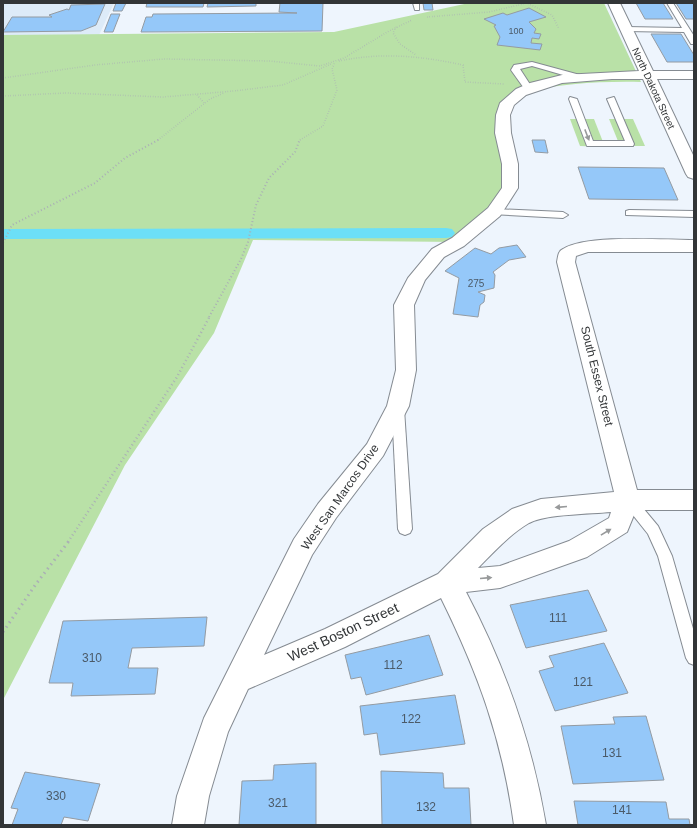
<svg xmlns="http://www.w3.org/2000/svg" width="697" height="828" viewBox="0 0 697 828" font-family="Arial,sans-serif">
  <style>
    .built { fill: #ddebf8 }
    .green { fill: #b9e1a7 }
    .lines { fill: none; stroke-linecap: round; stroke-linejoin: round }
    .canal { fill: #6cdff7; fill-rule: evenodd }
    .building { fill: #95c8f9; stroke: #949ba2 }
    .lane-casing { stroke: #858b92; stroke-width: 2 }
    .street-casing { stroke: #858b92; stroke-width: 2 }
    .path-far3 { stroke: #aaafb5; stroke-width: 1.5; stroke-dasharray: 0.5 2; stroke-linecap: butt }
    .path-far2 { stroke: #aaafb5; stroke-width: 2; stroke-dasharray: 1 2.5; stroke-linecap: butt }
    .path-far1 { stroke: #aaafb5; stroke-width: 2.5; stroke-dasharray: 1 3; stroke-linecap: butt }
    .path { stroke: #aaafb5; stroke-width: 3; stroke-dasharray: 1.5 4; stroke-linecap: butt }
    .lane { fill: #fff; fill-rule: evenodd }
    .street { fill: #fff; fill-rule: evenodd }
    .oneway { fill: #989a9b }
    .labels { text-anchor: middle; stroke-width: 3; stroke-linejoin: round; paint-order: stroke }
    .far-number-label { font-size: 9px; fill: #4b5a68 }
    .far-street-label { font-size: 10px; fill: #323537; stroke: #fff }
    .number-label { font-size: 10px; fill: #4b5a68 }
    .street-label { font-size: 12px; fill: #323537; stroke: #fff }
    .near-number-label { font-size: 12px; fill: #4b5a68 }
    .near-street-label { font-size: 14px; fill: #323537; stroke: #fff }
  </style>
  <rect width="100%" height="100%" fill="#eef5fd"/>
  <path class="built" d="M3,3H114L99,35H3Z"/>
  <g class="green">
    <path d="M469,3H604L641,82C601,81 560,84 521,92L503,115L510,188L458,242L253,240L214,333L125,465L3,700V35L334,32Z"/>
    <path d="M570,119H594L605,147L580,146Z"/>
    <path d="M609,119H633L645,146H620Z"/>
  </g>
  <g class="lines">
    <path class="canal" d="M446,228L452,229L455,233L452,237L446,238L3,239V229Z"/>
  </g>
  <g class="building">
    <path d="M116,3H126L122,11H113Z"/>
    <path d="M147,3H204L203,7H146Z"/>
    <path d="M208,3H256V6L207,7Z"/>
    <path d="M280,3H323L322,31L141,32L146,17H152L153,14L297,13L279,12Z"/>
    <path d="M423,3H432L433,10H424Z"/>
    <path d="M636,3H663L673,19H645Z"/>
    <path d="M676,3H694V19H686Z"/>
    <path d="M105,4L96,25L81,31L3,32L12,17H52L49,15L67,9L69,10L71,5Z"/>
    <path d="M529,8L546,17L529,22L536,29L534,33L541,34L539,39L532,38L531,43L542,44L540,50L497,45L500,37L494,26L496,25L484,19L503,13L507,15Z"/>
    <path d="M111,14H120L113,32H104Z"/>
    <path d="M651,34H681L694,55V62H667Z"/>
    <path d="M532,140H545L548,153L535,152Z"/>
    <path d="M578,167L664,168L678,200L589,199Z"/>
    <path d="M517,245L526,257L509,260L493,272L495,275L494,288L478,292L485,295L484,302L480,305L478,317L453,314L459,278L445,271L475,248L491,254L499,248Z"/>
    <path d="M588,590L607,631L526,648L510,605Z"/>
    <path d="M207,617L204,646L132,648L128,668H158L155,694L71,696L73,683H49L63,621Z"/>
    <path d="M429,635L443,675L366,695L361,677L351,679L345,655Z"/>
    <path d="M604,643L628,693L555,711L539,671L554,667L549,656Z"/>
    <path d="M455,695L465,744L380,755L377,733L364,735L360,706Z"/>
    <path d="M646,716L664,780L573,784L561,726L615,724L613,717Z"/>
    <path d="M316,763V825H239L242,781L273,780L274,765Z"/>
    <path d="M381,771L443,773L444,788H469L471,825H382Z"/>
    <path d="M25,772L100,784L88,821L64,817L61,825H12L18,809L11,808Z"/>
    <path d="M574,801L666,802L669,819H689L690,825H578Z"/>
  </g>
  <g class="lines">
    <defs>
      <g id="lane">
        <path d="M413,3H419V10H415Z"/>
        <path d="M667,3H673L694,36V44H691L684,32L626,31L622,29L626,27L682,28Z"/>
        <path d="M532,62L580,75L581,77L577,79L532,66L520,69L533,89L526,91L511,70L514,65Z"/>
        <path d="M570,97L577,99L593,141H625L607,99L614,97L634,144L633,146H587L569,99Z"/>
        <path d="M494,209L563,212L568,215L563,218L491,214V210Z"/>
        <path d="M629,210L694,211V217L626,215V211Z"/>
        <path d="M398,405L402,406L404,409L412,529L410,533L405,535L400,533L398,529L392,409L394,406Z"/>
        <path d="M628,495L633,496L658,526L672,556L694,632V665L689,663L686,658L658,556L648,534L621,500L623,496Z"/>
      </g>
      <path id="street" d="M608,3H620L653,71H694V79H657L694,157V179L688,177L686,174L643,79H612L562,83L526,95L514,105L510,115L511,133L518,164V188L500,216L464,246L444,257L425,280L414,305L416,370L409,406L383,456L336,518L312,555L264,655L325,629L438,574L483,529L512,509L541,499L614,492L557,262C558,257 558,251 563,249C587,234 664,240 694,240V252H588L576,256L575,262L637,490H694V510H636L627,532L587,557L500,588L466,592C505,666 532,742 546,825H514C502,739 479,675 441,598L345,647L248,689L228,732L209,796L204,825H172L177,796L204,718L294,539L318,504L367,444L387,406L396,370L394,305L408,278L432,249L452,238L488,208L502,188V164L495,133L496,115L500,103L516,89L530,83L562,75L639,71ZM611,512L609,518L569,541L500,566L478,568C494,552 510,534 529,523C546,514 591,514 611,512Z"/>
    </defs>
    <use href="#lane" class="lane-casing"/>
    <use href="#street" class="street-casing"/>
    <g class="path-far3">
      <path d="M427,17L489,12L527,3L552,15L559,29"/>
      <path d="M396,27L393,33L400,44L416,55"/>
      <path d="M339,61C382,52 421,56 463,65L465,82L505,84"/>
      <path d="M3,78L95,65L164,59L269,61L320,66L344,58L389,31L412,20"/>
      <path d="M197,95L205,104"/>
      <path d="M3,96L66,93L163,97L234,91L283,85L331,64"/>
      <path d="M158,140L210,99L224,93"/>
      <path d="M300,140L323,126L337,90L332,69L335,62"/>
    </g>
    <g class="path-far2">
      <path d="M3,243L12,225L95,183L125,158L160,139"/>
      <path d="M209,317L241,259L248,242L256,205L269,178L295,152L300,139"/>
    </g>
    <path class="path-far1" d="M68,542L177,377L210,316"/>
    <path class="path" d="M3,632L36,584L69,541"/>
    <use href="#lane" class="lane"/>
    <use href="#street" class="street"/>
  </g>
  <defs><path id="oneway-solid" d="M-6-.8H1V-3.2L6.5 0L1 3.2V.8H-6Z"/></defs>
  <g class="oneway">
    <use href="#oneway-solid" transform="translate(587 135) rotate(69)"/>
    <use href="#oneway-solid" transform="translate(561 507) rotate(175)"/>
    <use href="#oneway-solid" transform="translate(606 532) rotate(-31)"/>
    <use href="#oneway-solid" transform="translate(486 578) rotate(-5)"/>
  </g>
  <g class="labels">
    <g class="far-number-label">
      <text x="516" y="34">100</text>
    </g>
    <g class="far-street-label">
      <text transform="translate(654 88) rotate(65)" y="4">North Dakota Street</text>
    </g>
    <g class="number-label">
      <text x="476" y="287">275</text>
    </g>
    <g class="street-label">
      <text transform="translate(597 376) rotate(76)" y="4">South Essex Street</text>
      <text transform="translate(340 497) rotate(-55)" y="4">West San Marcos Drive</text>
    </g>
    <g class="near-number-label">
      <text x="558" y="622">111</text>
      <text x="92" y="662">310</text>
      <text x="393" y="669">112</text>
      <text x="583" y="686">121</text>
      <text x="411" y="723">122</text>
      <text x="612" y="757">131</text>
      <text x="56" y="800">330</text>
      <text x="278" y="807">321</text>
      <text x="426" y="811">132</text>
      <text x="622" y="814">141</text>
    </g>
    <g class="near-street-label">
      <text transform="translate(343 632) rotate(-25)" y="5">West Boston Street</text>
    </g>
  </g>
  <rect width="697" height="828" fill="none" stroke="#323537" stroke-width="8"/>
</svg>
